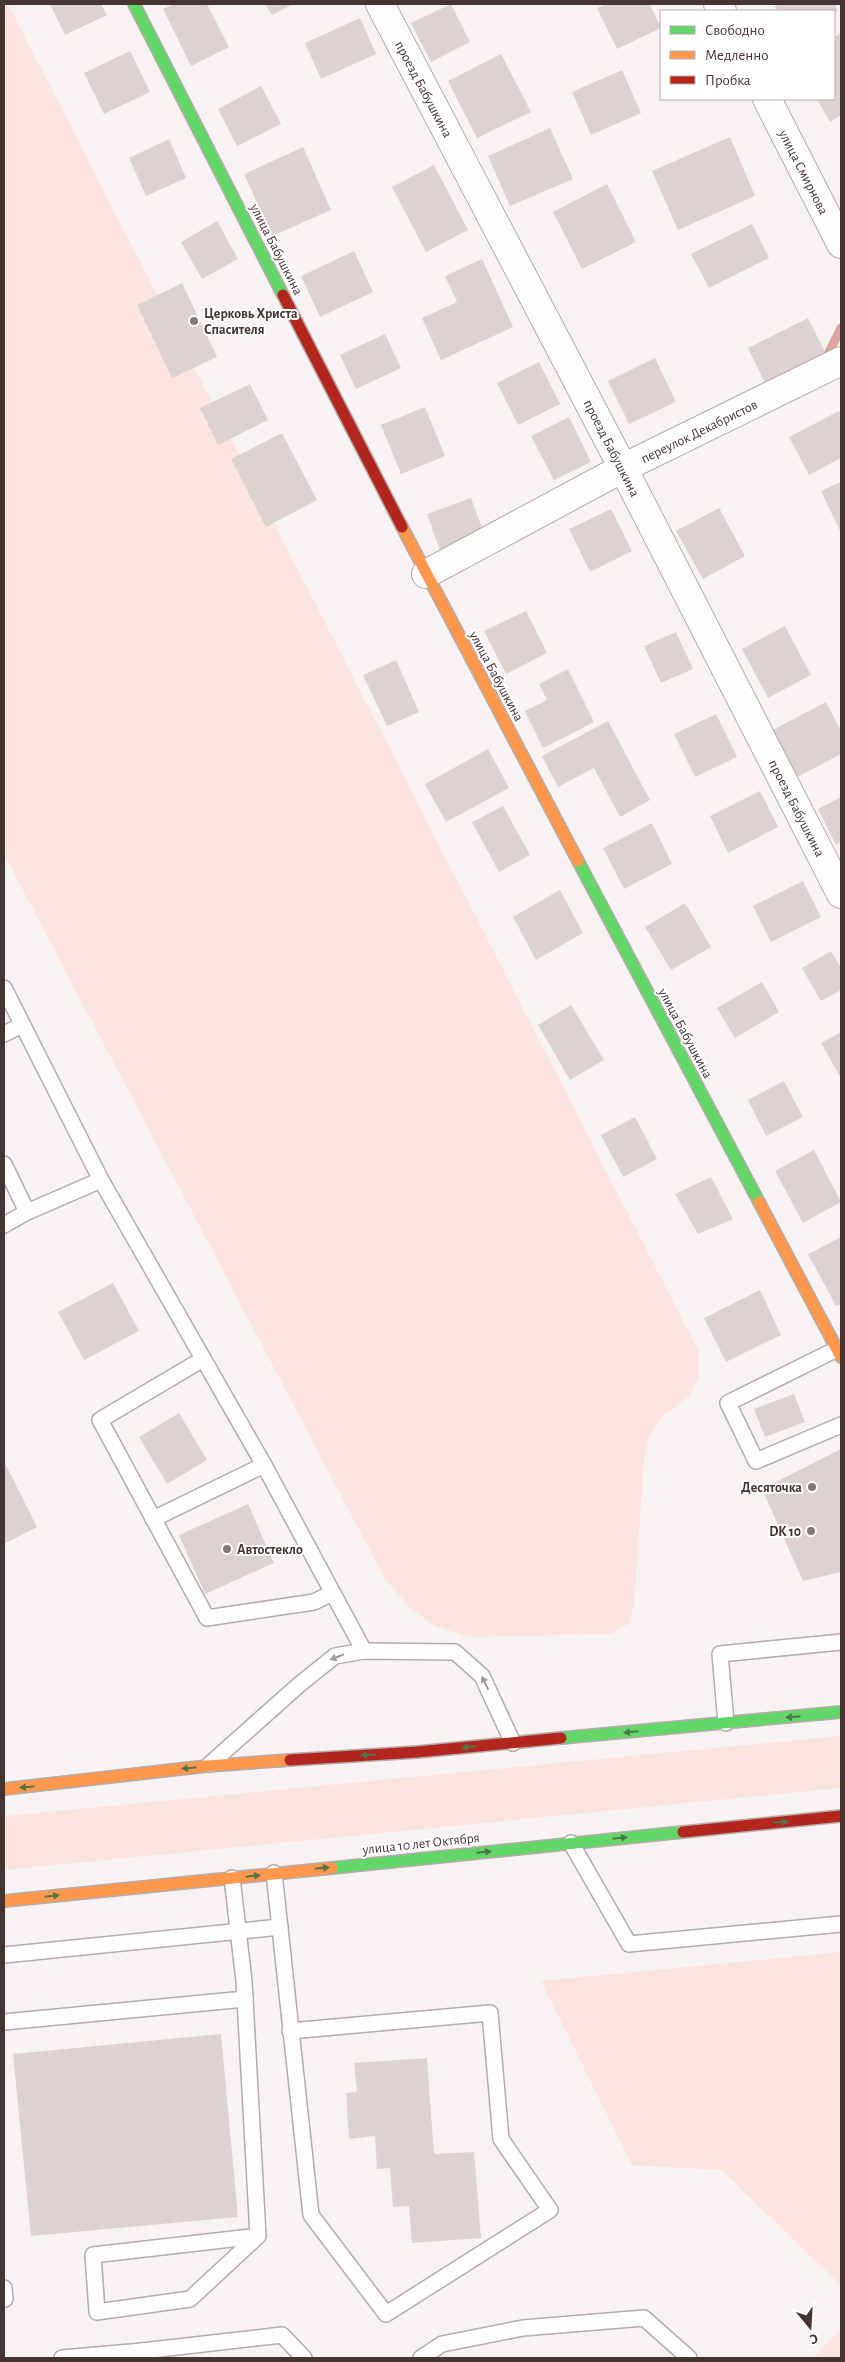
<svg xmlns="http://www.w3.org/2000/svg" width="845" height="2362" viewBox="0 0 845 2362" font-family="'Alegreya Sans',sans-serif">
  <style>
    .green { fill: #fce4e1 }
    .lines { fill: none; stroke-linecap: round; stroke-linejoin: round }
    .stream { stroke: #dba59e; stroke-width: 9 }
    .building { fill: #dcd3d1 }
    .lane-casing { stroke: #b4abaa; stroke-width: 18 }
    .street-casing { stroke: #b4abaa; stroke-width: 30 }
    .fast-casing { stroke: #b4abaa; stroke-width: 14 }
    .slow-casing { stroke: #b4abaa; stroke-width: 14 }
    .jam-casing { stroke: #b4abaa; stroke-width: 14 }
    .lane { stroke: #fefdfd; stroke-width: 15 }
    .street { stroke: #fefdfd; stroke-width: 28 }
    .fast { stroke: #63d668; stroke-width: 11 }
    .slow { stroke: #ff974d; stroke-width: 11 }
    .jam { stroke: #b3261e; stroke-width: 11 }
    .oneway { fill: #a19898 }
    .oneway2 { fill: #507548 }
    .poi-dot { fill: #837776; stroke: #fff; stroke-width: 2 }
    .labels { text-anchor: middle; stroke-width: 4; stroke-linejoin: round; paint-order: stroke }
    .street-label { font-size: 14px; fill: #443432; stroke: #fff }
    .poi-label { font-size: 14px; font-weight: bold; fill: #443432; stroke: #fff; text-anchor: start }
  </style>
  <rect width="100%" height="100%" fill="#f8f3f3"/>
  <g class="green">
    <path d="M4,4H8L699,1352V1376L689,1396L661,1418L649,1437L644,1459L634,1605L628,1624L612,1634L469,1637L433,1625L410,1608L385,1579L4,854Z"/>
    <path d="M841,1736V1788L4,1870V1816Z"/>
    <path d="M841,1952V2285L721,2170L632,2165L541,1981Z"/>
    <path d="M841,2329V2358H813Z"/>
  </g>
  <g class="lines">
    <path class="stream" d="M824,362L841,328"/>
  </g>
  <g class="building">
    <path d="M50,4H101L107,15L65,35Z"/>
    <path d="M174,4H207L229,47L191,66L163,9Z"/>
    <path d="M265,4H293L272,15Z"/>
    <path d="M451,4L470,42L431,62L411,23Z"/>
    <path d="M607,4H650L661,28L617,49L597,8Z"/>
    <path d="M780,4H835L838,11L834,13L777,11L775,6Z"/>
    <path d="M360,18L376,54L321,79L305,43Z"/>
    <path d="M841,33V115L830,122L817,99H834V37Z"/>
    <path d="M130,51L150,92L104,114L84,73Z"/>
    <path d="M501,54L531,112L477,138L448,81Z"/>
    <path d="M622,70L641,113L591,135L572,92Z"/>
    <path d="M261,86L281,124L237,146L218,109Z"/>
    <path d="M550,128L573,179L510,206L488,156Z"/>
    <path d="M730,137L755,196L678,230L652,171Z"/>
    <path d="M169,139L186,178L146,196L129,158Z"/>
    <path d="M303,147L331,210L272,236L244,174Z"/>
    <path d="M434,165L468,230L426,252L392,187Z"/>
    <path d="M607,184L636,242L582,269L553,212Z"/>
    <path d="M217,221L238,259L202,279L181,242Z"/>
    <path d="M752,224L769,258L709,288L691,254Z"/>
    <path d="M354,251L373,292L320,317L301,276Z"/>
    <path d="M482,259L513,327L441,360L422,318L457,302L445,276Z"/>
    <path d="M182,283L217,357L172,378L137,305Z"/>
    <path d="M808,318L825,352L765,383L748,348Z"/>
    <path d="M385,334L401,368L356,389L340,355Z"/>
    <path d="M655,358L676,402L629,424L608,381Z"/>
    <path d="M539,362L560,404L518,425L497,383Z"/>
    <path d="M250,384L268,420L218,445L200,408Z"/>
    <path d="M425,407L445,456L401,474L381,425Z"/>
    <path d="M839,411L841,415V458L809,475L789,437Z"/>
    <path d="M569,417L591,462L554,480L531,436Z"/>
    <path d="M282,433L317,500L266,527L231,459Z"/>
    <path d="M841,482V531H840L821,491Z"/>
    <path d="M471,498L485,536L441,553L427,514Z"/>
    <path d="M719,508L745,556L703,579L676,531Z"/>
    <path d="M611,509L632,551L590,572L569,529Z"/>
    <path d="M526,611L547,653L506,674L484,631Z"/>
    <path d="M785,626L811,675L768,698L742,649Z"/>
    <path d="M676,632L693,669L661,683L644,646Z"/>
    <path d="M396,660L419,712L387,726L363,675Z"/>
    <path d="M568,669L594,722L543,748L525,711L547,700L539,684Z"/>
    <path d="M826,702L841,731V754L792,780L767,733Z"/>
    <path d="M716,714L737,757L695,777L674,734Z"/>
    <path d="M608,721L650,800L620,817L594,768L558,787L542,756Z"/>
    <path d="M488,749L509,788L446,822L425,784Z"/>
    <path d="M760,791L778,827L728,853L710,816Z"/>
    <path d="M841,797V842L836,845L818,809Z"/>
    <path d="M503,806L530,855L499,872L472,822Z"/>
    <path d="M652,823L672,864L624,889L603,848Z"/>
    <path d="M803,881L821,917L771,942L753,906Z"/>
    <path d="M560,890L583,933L536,960L513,917Z"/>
    <path d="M685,903L711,947L671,970L645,927Z"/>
    <path d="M831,951L841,968V990L821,1001L802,968Z"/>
    <path d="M762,982L779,1012L735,1038L717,1008Z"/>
    <path d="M571,1005L604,1060L570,1080L538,1025Z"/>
    <path d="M841,1032V1078L821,1043Z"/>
    <path d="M784,1081L803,1117L766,1136L748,1100Z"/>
    <path d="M635,1117L657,1159L623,1177L601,1135Z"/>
    <path d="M814,1150L841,1202L803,1223L775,1171Z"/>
    <path d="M711,1177L733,1219L698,1234L675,1194Z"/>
    <path d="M841,1237V1304L836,1306L808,1254Z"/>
    <path d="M113,1283L139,1331L84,1360L58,1312Z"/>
    <path d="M760,1290L781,1335L726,1362L704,1318Z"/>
    <path d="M794,1394L805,1422L765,1437L754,1409Z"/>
    <path d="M179,1413L207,1460L167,1484L139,1437Z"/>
    <path d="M841,1449V1572L803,1581L762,1489Z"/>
    <path d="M4,1461L37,1527L4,1544Z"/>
    <path d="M248,1504L274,1563L205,1594L179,1535Z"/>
    <path d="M221,2034L238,2217L31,2236L13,2054Z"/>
    <path d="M427,2058L434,2154L474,2152L481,2238L412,2243L409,2206L393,2207L390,2168L377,2169L375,2136L349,2139L346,2093L357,2092L354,2063Z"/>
  </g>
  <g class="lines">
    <defs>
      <g id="lane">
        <path d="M4,988L101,1180L264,1465L364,1651"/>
        <path d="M4,1034L22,1025"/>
        <path d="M4,1164L27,1212"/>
        <path d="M4,1225L27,1212L101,1180"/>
        <path d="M837,1349L728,1403L756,1461L841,1425"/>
        <path d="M203,1359L100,1420L207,1618L314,1602L332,1593"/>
        <path d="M153,1519L264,1465"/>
        <path d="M726,1723L720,1654L841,1642"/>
        <path d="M210,1764L300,1684L335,1656L364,1651L455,1652L482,1676L513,1743"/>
        <path d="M571,1843L629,1944L841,1924"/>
        <path d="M274,1873L311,2215L386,2314L550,2210L501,2139L490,2013L290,2031"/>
        <path d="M232,1878L244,1981L258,2236L93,2255L97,2312L190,2299L258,2236"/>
        <path d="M4,1955L280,1927"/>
        <path d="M4,2022L245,1999"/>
        <path d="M4,2288L5,2299"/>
        <path d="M142,2351L282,2335L304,2358"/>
        <path d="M62,2358L142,2351L143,2358"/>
        <path d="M421,2358L442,2344L523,2328L644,2318L689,2358"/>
      </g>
      <g id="street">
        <path d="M380,4L623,468L841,894"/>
        <path d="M718,4L722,11"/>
        <path d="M767,99L841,244"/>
        <path d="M426,574L623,468L841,361"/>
      </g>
      <g id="fast">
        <path d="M134,4L283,295"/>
        <path d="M578,861L759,1202"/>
        <path d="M561,1738L841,1712"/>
        <path d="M332,1868L683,1832"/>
      </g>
      <g id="slow">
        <path d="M402,527L578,861"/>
        <path d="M759,1202L841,1357"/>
        <path d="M4,1789L207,1766L290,1760"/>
        <path d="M4,1901L332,1868"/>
      </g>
      <g id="jam">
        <path d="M283,295L402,527"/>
        <path d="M290,1760L417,1752L561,1738"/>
        <path d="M683,1832L841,1816"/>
      </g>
    </defs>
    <use href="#lane" class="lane-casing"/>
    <use href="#street" class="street-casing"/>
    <use href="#fast" class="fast-casing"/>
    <use href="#slow" class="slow-casing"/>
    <use href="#jam" class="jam-casing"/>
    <use href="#lane" class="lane"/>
    <use href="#street" class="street"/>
    <use href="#fast" class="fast"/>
    <use href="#slow" class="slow"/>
    <use href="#jam" class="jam"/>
  </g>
  <defs><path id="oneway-solid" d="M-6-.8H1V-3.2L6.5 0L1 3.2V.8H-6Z" transform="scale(1.25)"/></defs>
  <g class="oneway">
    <use href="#oneway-solid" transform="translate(337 1657) rotate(159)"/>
    <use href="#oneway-solid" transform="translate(485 1683) rotate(-116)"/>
  </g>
  <g class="oneway2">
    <use href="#oneway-solid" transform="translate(793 1717) rotate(175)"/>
    <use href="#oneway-solid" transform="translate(631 1732) rotate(175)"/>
    <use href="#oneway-solid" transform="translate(469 1747) rotate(175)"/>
    <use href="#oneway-solid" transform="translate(368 1755) rotate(176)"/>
    <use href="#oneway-solid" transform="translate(189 1768) rotate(174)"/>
    <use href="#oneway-solid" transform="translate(27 1787) rotate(174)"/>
    <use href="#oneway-solid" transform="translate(781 1822) rotate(-6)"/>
    <use href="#oneway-solid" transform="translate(620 1838) rotate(-6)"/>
    <use href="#oneway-solid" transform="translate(484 1852) rotate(-6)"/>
    <use href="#oneway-solid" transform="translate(322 1868) rotate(-6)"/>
    <use href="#oneway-solid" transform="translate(253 1876) rotate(-6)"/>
    <use href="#oneway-solid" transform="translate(52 1896) rotate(-6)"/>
  </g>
  <g class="poi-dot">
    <circle cx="194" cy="321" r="5"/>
    <circle cx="812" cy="1487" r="5"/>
    <circle cx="811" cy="1531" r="5"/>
    <circle cx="227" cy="1549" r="5"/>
  </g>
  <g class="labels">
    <g class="street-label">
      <text transform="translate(424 89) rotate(62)" y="5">проезд Бабушкина</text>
      <text transform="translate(804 172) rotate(63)" y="5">улица Смирнова</text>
      <text transform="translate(277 249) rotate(63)" y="5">улица Бабушкина</text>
      <text transform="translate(699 431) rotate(-26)" y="5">переулок Декабристов</text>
      <text transform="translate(612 448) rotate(63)" y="5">проезд Бабушкина</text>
      <text transform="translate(497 676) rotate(62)" y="5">улица Бабушкина</text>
      <text transform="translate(797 808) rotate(63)" y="5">проезд Бабушкина</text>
      <text transform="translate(686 1033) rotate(62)" y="5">улица Бабушкина</text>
      <text transform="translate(421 1843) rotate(-6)" y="5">улица 10 лет Октября</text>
    </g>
    <g class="poi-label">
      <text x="204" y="318">Церковь Христа<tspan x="204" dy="16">Спасителя</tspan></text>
      <text x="802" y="1492" text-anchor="end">Десяточка</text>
      <text x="801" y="1536" text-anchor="end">DK 10</text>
      <text x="237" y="1554">Автостекло</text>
    </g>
  </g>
  <rect width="845" height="2362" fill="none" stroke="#443432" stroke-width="10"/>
  <rect x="660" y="10" width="175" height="90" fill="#ffffff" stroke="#b4aead"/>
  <rect x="670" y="26" width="25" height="8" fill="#63d668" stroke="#b4aead"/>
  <text x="705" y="35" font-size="15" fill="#443432">Свободно</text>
  <rect x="670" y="51" width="25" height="8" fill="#ff974d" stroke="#b4aead"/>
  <text x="705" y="60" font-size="15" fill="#443432">Медленно</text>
  <rect x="670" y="76" width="25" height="8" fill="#b3261e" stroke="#b4aead"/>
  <text x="705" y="85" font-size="15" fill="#443432">Пробка</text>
  <g transform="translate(810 2327) rotate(162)" stroke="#ffffff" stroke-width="4" paint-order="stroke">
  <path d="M0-4L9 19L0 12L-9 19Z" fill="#443432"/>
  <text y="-8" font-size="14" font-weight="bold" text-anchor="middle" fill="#443432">С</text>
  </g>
</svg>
